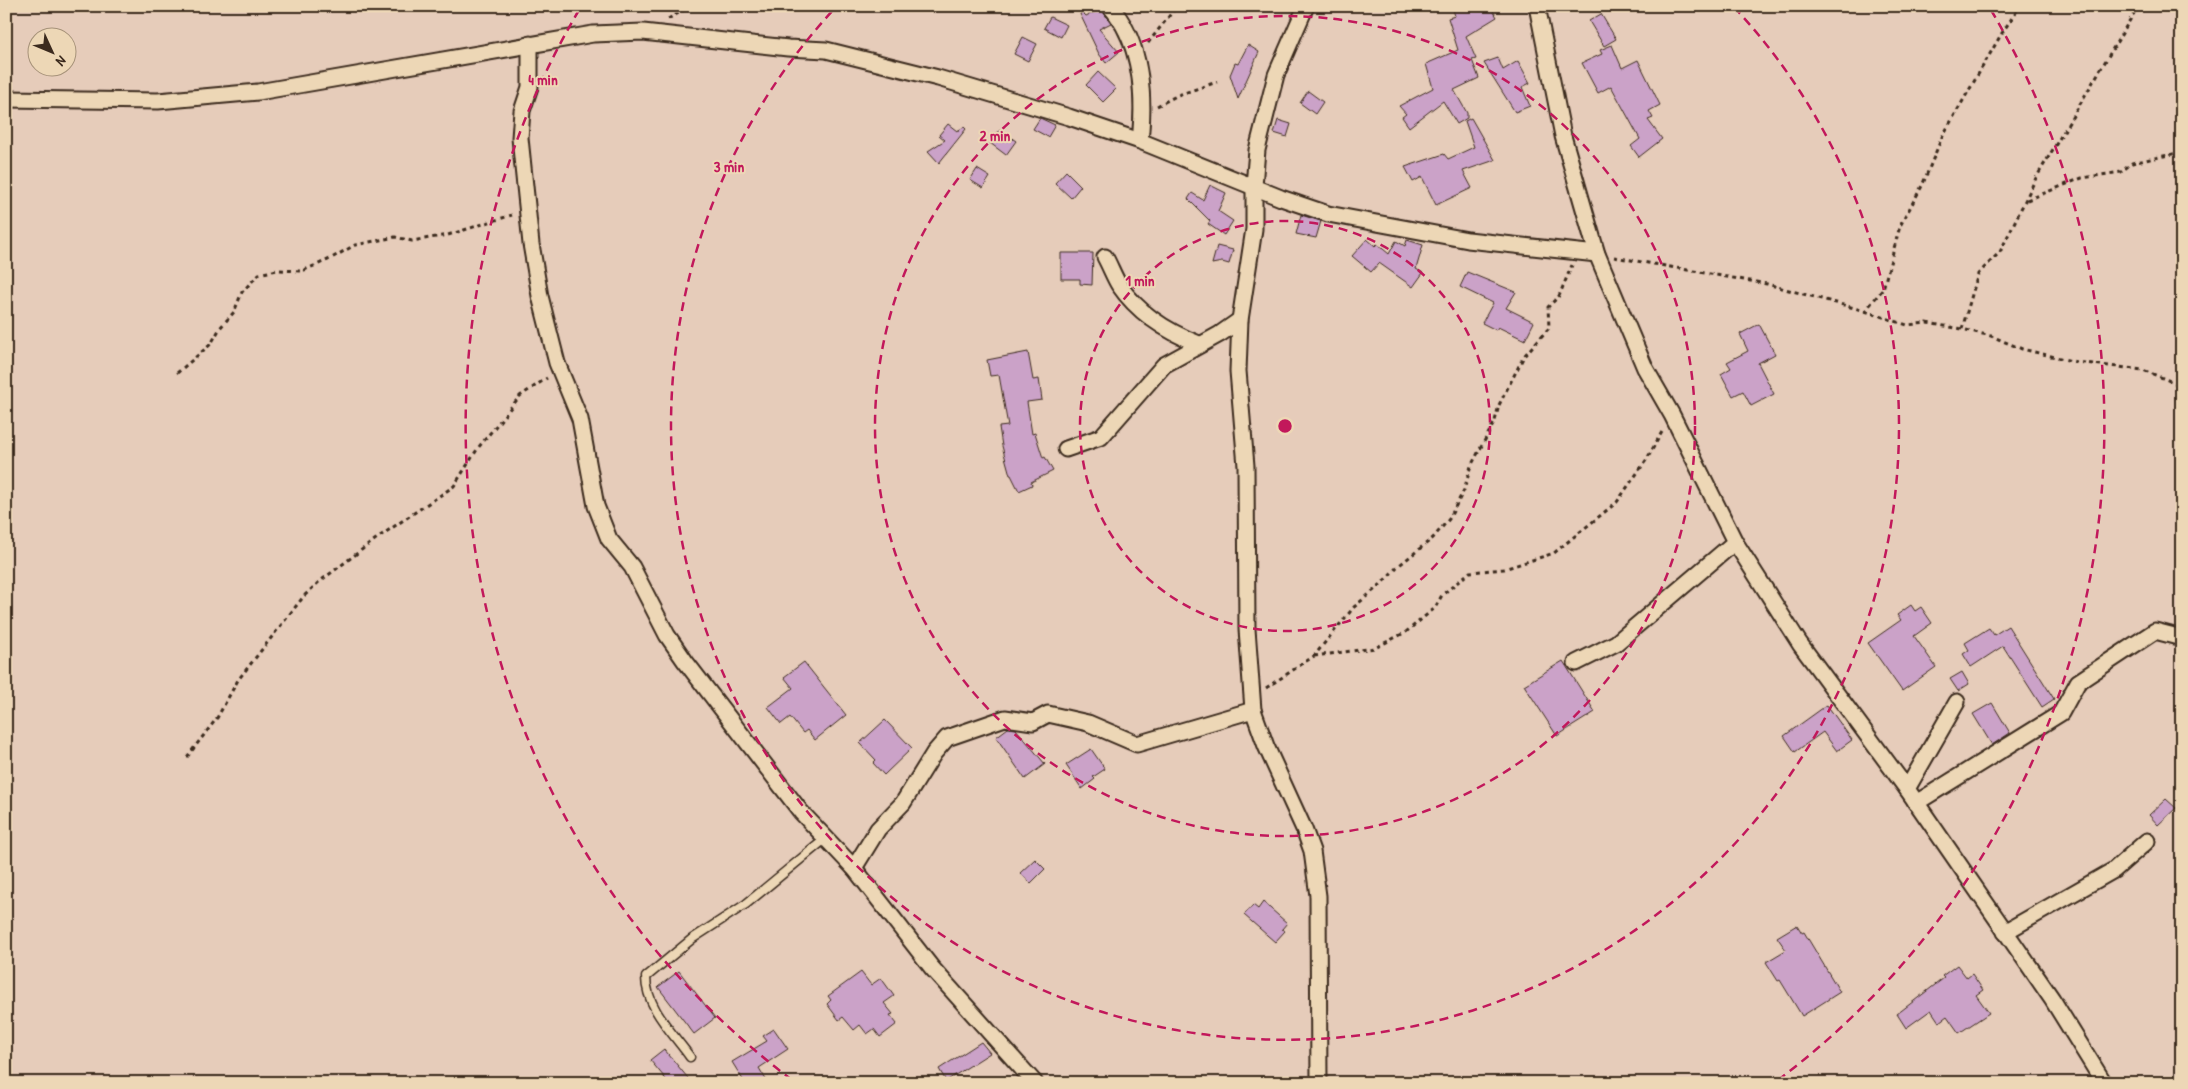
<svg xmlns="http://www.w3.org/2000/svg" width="2188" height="1089" viewBox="0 0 2188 1089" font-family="'Patrick Hand',sans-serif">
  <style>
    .building { fill: #cba2c8; stroke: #3b2a1e }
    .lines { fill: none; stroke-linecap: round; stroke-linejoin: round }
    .service-casing { stroke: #3b2a1e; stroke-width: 11 }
    .minor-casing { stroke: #3b2a1e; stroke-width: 19 }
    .path { stroke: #3b2a1e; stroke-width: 3; stroke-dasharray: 4 4; stroke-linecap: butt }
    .service { stroke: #edd7b6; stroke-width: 8 }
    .minor { stroke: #edd7b6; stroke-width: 15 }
    .ring { fill: none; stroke: #c2185b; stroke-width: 2.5; stroke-dasharray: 9 6 }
    .centre { fill: #c2185b; stroke: #edd7b6; stroke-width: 2.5 }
    .ring-label { font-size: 15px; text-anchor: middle; font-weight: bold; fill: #c2185b; stroke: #edd7b6; stroke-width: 4; stroke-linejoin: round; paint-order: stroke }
  </style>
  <rect width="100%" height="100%" fill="#e6ccba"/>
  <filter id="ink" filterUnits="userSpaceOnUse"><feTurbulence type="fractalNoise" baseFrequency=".02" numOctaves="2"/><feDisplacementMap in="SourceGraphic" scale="10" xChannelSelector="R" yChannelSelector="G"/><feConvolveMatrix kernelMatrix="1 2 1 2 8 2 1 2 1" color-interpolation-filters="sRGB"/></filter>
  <g filter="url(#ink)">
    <g class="building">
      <path d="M1452,6H1490L1497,17L1466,36L1476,59L1472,60L1479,78L1454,90L1467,113V118L1457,124L1443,101L1409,127L1402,117L1406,114L1399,106L1433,88L1426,64L1458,50L1448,18L1455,16Z"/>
      <path d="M1101,9L1111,23L1099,29L1119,52L1106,63L1099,54L1080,14L1082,12L1086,16Z"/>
      <path d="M1601,14L1616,39L1604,46L1589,21Z"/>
      <path d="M1050,17L1067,25L1061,37L1044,28Z"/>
      <path d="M1023,37L1037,44L1028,61L1014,54Z"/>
      <path d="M1248,45L1259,52L1238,99L1230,75L1235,63L1238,64Z"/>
      <path d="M1612,45L1622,68L1638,60L1660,105L1649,111L1653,118L1648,120L1662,139L1639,157L1631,146L1640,139L1611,86L1598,93L1582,63L1602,54L1600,50Z"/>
      <path d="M1498,58L1503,70L1518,61L1530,83L1522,87L1530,106L1515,112L1484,63Z"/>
      <path d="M1098,72L1116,89L1103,102L1086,85Z"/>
      <path d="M1308,91L1323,102L1315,114L1300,103Z"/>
      <path d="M1040,118L1055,125L1048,137L1033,129Z"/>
      <path d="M1471,118L1495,160L1463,171L1472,188L1436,205L1422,177L1413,182L1405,167L1444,154L1448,159L1474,147L1465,121Z"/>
      <path d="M1278,120L1291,124L1287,137L1274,133Z"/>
      <path d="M948,124L957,131L964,127L966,129L939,163L928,151L945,140L939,135Z"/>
      <path d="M1000,130L1016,141L1006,155L990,143Z"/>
      <path d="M977,169L990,177L983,188L970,180Z"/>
      <path d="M1066,171L1081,186L1071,198L1055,183Z"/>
      <path d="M1210,185L1226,193L1218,211L1233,221L1224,235L1208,224L1210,221L1188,199L1192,193L1203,200Z"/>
      <path d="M1301,215L1321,221L1316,238L1296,234Z"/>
      <path d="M1367,239L1375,246L1377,244L1389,254L1396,241L1405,246L1407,240L1423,245L1416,269L1423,273L1413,287L1379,263L1371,272L1352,256Z"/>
      <path d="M1217,246L1233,250L1229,264L1222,262L1212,264Z"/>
      <path d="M1061,253H1093L1092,285L1080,284V279H1061Z"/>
      <path d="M1467,272L1516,292L1506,308L1534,322L1525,340L1498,327L1496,330L1482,323L1493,303L1460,287Z"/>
      <path d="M1759,324L1775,354L1758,363L1774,394L1751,406L1743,391L1733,396L1721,374L1731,368L1727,362L1748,351L1740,334Z"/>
      <path d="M1028,352L1033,380L1039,379L1042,400L1027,402L1032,434L1035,433L1043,458L1045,457L1053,471L1031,482L1032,485L1019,491L1011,475H1010L1002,446L999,427L1008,426L999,375L990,376L987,360Z"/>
      <path d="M1911,605L1915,611L1921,607L1932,623L1914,636L1936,667L1902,691L1868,643L1901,620L1897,615Z"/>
      <path d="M2008,626L2054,699L2042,707L2003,646L1971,667L1963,654L1969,650L1965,643L1989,628L1994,635Z"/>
      <path d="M1563,661L1595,712L1557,736L1524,685Z"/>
      <path d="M804,662L846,715L815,740L807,730L803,733L790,717L781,724L768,707L793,688L784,677Z"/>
      <path d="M1962,672L1969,684L1958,691L1950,679Z"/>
      <path d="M1992,703L2010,733L1992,745L1973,714Z"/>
      <path d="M1827,705L1852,740L1837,751L1823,732L1795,752L1784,736Z"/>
      <path d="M885,720L912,748L884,775L873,763L876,760L860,743Z"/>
      <path d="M1008,728L1016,729L1045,764L1025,779L996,737Z"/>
      <path d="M1091,749L1105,769L1093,777L1095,779L1082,789L1066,765Z"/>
      <path d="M2166,799L2176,808L2158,825L2149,815Z"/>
      <path d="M1035,859L1045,869L1031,883L1020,873Z"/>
      <path d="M1263,902L1287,923L1282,929L1285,931L1275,942L1244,915L1253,905L1258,909Z"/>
      <path d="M1797,925L1802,933L1804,932L1840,992L1802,1016L1780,980L1778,981L1766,962L1786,950L1777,937Z"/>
      <path d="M1957,965L1967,978L1972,974L1983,990L1976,995L1989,1013L1959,1033L1947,1016L1939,1022L1931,1010L1906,1028L1897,1014L1944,978L1942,976Z"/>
      <path d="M679,971L715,1018L694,1034L658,987Z"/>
      <path d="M861,972L871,985L881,978L894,996L884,1003L893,1014L890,1015L897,1024L880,1037L874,1029L867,1034L860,1025L854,1030L843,1017L839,1020L827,1004L831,1000L828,996Z"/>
      <path d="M774,1029L788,1049L759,1068L768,1083H745L732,1062L767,1041L763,1036Z"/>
      <path d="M981,1042L990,1053L946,1081L939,1069Z"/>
      <path d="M664,1049L692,1083H669L650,1060Z"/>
    </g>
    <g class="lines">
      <defs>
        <path id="service" d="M690,1057C673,1033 646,1008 646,977L692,939L746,904L825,839"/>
        <g id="minor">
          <path d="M1110,6C1142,43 1145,95 1140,141"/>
          <path d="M1306,6L1276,75L1257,150L1254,186V229L1240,320L1238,371L1246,466L1247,629L1253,710L1266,746L1304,829L1312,851L1318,896L1319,1083"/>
          <path d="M1537,6L1563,136L1597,254L1645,368L1672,415L1735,542L1800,644L1907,789L2052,999L2104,1083"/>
          <path d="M530,44V87L522,111L520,138L531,244L540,296L557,363L580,419L596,506L609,539L632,567L667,635L685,661L801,812L854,868L932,968L1035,1083"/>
          <path d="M6,99L158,101L258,92L593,34L643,32L788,48L826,50L938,78L1069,117L1140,141L1281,198L1328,214L1468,240L1597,254"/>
          <path d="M1105,257C1110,266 1114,277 1119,285C1138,313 1168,332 1199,344"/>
          <path d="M1066,449L1101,437L1164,365L1220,334L1240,320"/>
          <path d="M1576,663L1616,643L1735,542"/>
          <path d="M1907,789L1957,702"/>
          <path d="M1916,803L2061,713L2078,682L2155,631L2182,638"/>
          <path d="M854,868L878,829L903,803L934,753L947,738L1005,718L1033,722L1048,714L1088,723L1137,744L1253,710"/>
          <path d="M2005,932L2114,870L2147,841"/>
        </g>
      </defs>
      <use href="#service" class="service-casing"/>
      <use href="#minor" class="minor-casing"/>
      <g class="path">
        <path d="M668,19L691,6"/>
        <path d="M1148,43L1177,6"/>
        <path d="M1157,106L1178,95L1217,82"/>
        <path d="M2027,200L2082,178L2121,172L2132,163L2182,152"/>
        <path d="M1614,257L1767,284L1865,311L1883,289L1900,226L1922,186L1942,137L2002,33L2020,6"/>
        <path d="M1865,311L1907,325L1927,323L1962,329L1991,336L2022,349L2076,362L2143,370L2182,386"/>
        <path d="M1962,329L1978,274L2000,252L2036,178L2137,8"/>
        <path d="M177,373L211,344L220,328L234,312L242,292L259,274L277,270L302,271L328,260L355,245L395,237L412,241L448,235L512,215"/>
        <path d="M1314,656L1375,648L1406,632L1435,608L1442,595L1470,572L1504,569L1554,553L1617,502L1647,459L1663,430"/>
        <path d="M1266,688L1314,656L1354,607L1380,585L1397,567L1433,538L1449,519L1464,490L1471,466L1495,421L1499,405L1524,356L1549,328L1548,307L1559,296L1572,265"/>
        <path d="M187,757L217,718L238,680L304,596L319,582L380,536L454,486L478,448L520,396L547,378"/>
      </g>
      <use href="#service" class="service"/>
      <use href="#minor" class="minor"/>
    </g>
  </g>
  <g class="ring">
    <circle cx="1285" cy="426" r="205"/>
    <circle cx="1285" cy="426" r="410"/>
    <path d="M1734 7A614 614 0 1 1 836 7"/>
    <path d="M792 1080A819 819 0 0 1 579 10M1991 10A819 819 0 0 1 1778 1080"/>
  </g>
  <circle cx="1285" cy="426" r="8" class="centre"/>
  <g class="ring-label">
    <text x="543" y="85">4 min</text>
    <text x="995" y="141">2 min</text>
    <text x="729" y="172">3 min</text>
    <text x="1140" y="286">1 min</text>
  </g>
  <rect width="2188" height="1089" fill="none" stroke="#edd7b6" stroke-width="25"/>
  <rect x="12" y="12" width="2163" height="1064" fill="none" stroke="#3b2a1e" stroke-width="2" filter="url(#ink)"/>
  <g transform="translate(52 52) rotate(134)"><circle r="24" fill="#edd7b6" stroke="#a69279"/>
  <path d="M0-4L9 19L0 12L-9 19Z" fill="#3b2a1e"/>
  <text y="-8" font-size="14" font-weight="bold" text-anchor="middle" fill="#3b2a1e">N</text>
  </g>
</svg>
